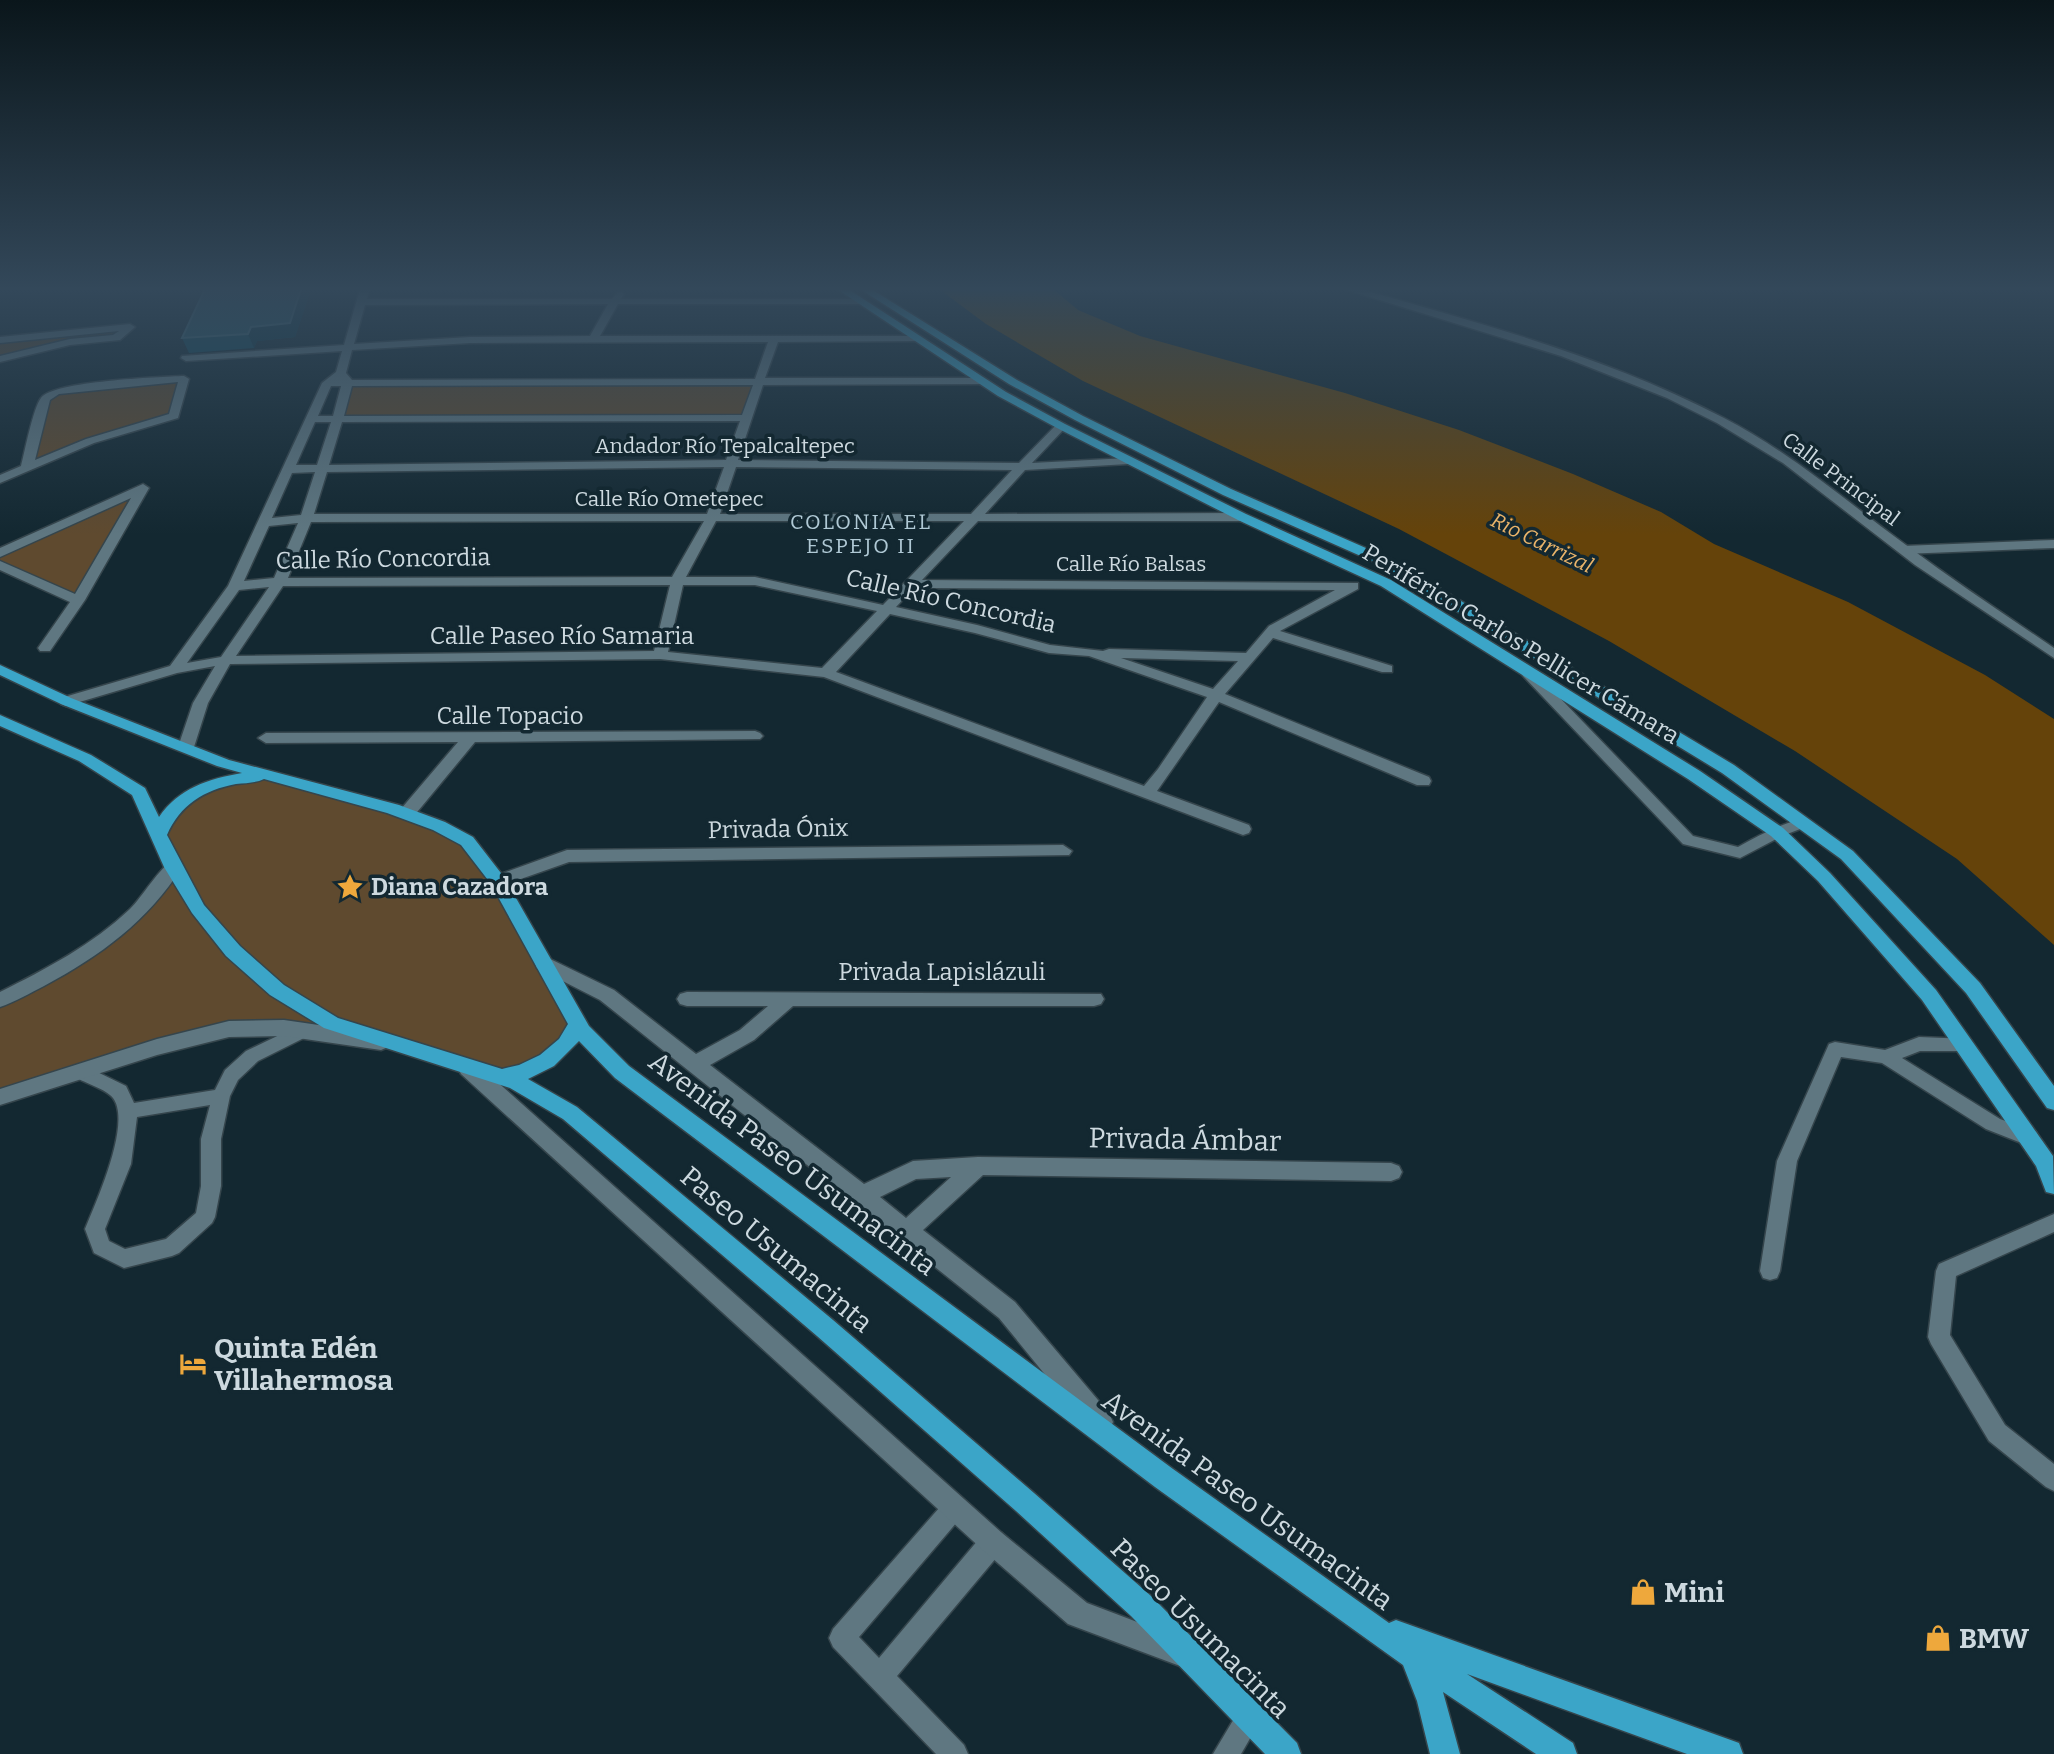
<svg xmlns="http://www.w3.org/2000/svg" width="2054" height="1754" viewBox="0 0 2054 1754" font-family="Bitter,serif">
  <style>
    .green { fill: #5f4a2f }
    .water { fill: #65430a }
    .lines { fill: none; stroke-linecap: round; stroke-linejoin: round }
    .service-casing { stroke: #35454c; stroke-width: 3 }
    .minor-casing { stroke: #35454c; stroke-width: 3 }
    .tertiary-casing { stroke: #35454c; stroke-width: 3 }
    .secondary-casing { stroke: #35454c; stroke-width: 3 }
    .primary-casing { stroke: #35454c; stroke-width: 3 }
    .service { fill: #5f7781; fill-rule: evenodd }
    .minor { fill: #5f7781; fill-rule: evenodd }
    .tertiary { fill: #5f7781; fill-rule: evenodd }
    .secondary { fill: #5f7781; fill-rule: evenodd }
    .primary { fill: #3ba5c8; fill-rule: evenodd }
    .wall { fill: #0e485a }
    .shaded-wall { fill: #083544 }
    .building { fill: #235868; stroke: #3e6c7b; stroke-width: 2 }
    .labels { text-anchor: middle; stroke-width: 7; stroke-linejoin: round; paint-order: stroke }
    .far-street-label { font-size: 21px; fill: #cdd9df; stroke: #132831 }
    .far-neighbourhood-label { font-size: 21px; letter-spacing: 2px; fill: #b0c9d5; stroke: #132831 }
    .far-water-label { font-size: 21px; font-style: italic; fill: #eab46a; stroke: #132831 }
    .street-label { font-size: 24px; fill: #cdd9df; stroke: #132831 }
    .poi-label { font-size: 24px; font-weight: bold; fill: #cdd9df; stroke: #132831; text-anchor: start }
    .near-street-label { font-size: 28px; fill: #cdd9df; stroke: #132831 }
    .near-poi-label { font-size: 28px; font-weight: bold; fill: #cdd9df; stroke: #132831; text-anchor: start }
  </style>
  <rect width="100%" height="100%" fill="#132831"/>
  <g class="green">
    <path d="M116,327L126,333L0,359V340Z"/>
    <path d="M184,379L174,416L123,429L27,467L45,399L56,391Z"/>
    <path d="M348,381H762L747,418L340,417Z"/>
    <path d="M143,488L78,600L0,565V553Z"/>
    <path d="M268,777L346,795L467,841L578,1025L558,1051L499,1077L389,1044L302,1031L243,1028L0,1096V1000L95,949L173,867L159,835L202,789Z"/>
  </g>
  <path class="water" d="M939,289H1053L1078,310L1140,336L1345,393L1459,430L1573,474L1661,512L1714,544L1848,602L1985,675L2054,719V945L1957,859L1795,751L1609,641L1399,529L1083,381L986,324Z"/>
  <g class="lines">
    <defs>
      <g id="service">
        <path d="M1528,669L1533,670L1693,836L1738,847C1759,835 1779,825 1803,818L1811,823L1808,826L1782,836L1740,858L1683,844L1523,676L1521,673Z"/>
        <path d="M302,1024L308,1026L311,1031L308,1036L258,1061L238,1080L230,1096L221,1139V1186L215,1217L212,1223L179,1253L172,1256L124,1268L94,1253L85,1229C96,1202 132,1123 113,1098C106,1089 85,1083 75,1077L72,1072L75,1067L81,1065L87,1067L126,1086L134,1103L215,1090L225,1070L246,1051ZM210,1105L201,1139V1186L196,1213L166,1239L125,1249L109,1241L105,1229L131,1164L137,1117Z"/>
        <path d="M1919,1037L1969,1039L1972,1044L1969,1049L1963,1051H1920L1902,1058L2000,1119L2036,1132L2039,1138L2036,1144L2029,1146L1986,1129L1882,1063L1841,1057L1797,1161L1780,1271L1777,1278L1770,1280L1763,1278L1760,1271L1777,1161L1829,1044L1835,1042L1885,1050Z"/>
        <path d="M2054,1214V1232L1956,1276L1950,1335L2005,1425L2054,1464V1491L2046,1487L1989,1441L1931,1344L1928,1337L1936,1271L1939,1264Z"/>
        <path d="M955,1495L963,1499L967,1507L963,1515L859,1637L879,1658L984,1533L993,1530L1002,1533L1005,1542L1002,1551L897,1676L964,1745L968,1754H936L833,1647L829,1638L833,1629L947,1499Z"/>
        <path d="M1250,1703L1259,1707L1263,1716L1241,1754H1213L1241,1707Z"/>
      </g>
      <g id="minor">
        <path d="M360,289H370L367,299H612L619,291L624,294L621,299H862V303L859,304H618L600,336H918V340L914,341L778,342L765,378H980L985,381L980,384L763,385L738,460L1019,463L1057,424H1065V428L1032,463L1128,458L1134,461L1128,464L1025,470L985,514L1242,513L1248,517L1242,521H978L922,580L1358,583V589L1280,631L1392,666V672H1382L1273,638L1225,694L1429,777L1431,781L1429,785H1417L1219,702L1157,791L1249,825L1251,829L1249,833L1243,835L824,677L660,659L230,664L208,703L194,747L186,752L178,747L193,703L215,666L177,673L66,706L61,704L58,701L61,698L170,666L228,586L322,383L336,372L342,351L186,361L181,358L182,356L344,345ZM608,304L590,336L470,337L354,344L365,305ZM768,342L755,379L352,380L346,373L352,350L470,343ZM753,385L742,415L344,416L352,386ZM331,386H341L333,416H318ZM740,421L726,460L329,465L342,422ZM315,422H331L317,465H296ZM724,467L707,514H314L327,472ZM736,467L1012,470L971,514H720ZM315,472L301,515L272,518L292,473ZM704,521L672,577L288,578L311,522ZM716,521H964L883,605L755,577H686ZM298,523L274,578L244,581L269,526ZM670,585L654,651L236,656L283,586ZM683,585H755L877,611L822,668L668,652ZM269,587L221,657L187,663L239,590ZM914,588L1335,590L1269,626L1246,653L1109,649L1103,651L1050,645L977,625L896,607ZM890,614L975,633L1049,653L1089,656L1207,697L1158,769L1144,786L836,672ZM1121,658L1238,661L1213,689Z"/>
        <path d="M130,324L135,327L120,340L70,345L0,362V356L70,339L113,335L119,331L0,343V337Z"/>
        <path d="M184,376L189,379L178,418L94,443L0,483V475L21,466C25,451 33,408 41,398C53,381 160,377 184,376ZM178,382L169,414L86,439L35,460L50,400L59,394Z"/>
        <path d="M143,484L149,488L85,600L50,651H40L38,648L70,602L0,570V561L75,594L131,498L0,557V548Z"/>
        <path d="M2054,540V548L1903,554L1897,550L1903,546Z"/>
        <path d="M755,731L760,733L763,736L760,739L475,742L413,817L407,818L399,813L401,809L458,742L266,743L258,738L266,733Z"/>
        <path d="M1063,845L1072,851L1069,855L569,862L498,887L489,881L492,877L567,850Z"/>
        <path d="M544,956L614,990L696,1054L740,1030L768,1006H687L680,1004L677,999L680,994L687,992L1101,994L1104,999L1101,1004L1094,1006H793L754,1040L710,1065L864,1184L913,1161L978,1157L1391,1163L1399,1166L1402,1172L1399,1178L1391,1181L983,1175L923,1230L1015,1302L1109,1413L1113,1422L1109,1431L1100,1434L1091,1431L999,1318L600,1000L537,968L535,963L537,958ZM951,1177L906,1218L880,1197L916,1179Z"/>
        <path d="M468,1060L475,1062L1002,1533L1087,1603L1190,1642L1194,1652L1190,1662L1180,1666L1068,1624L984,1551L461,1074L458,1068L461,1062Z"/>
      </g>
      <g id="tertiary">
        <path d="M173,861L179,863L182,867C148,921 100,956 44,986C30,993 15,1002 0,1007V992C46,969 92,945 130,909C141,899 161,865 173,861Z"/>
        <path d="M284,1020L381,1034L388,1037L391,1042L388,1047L381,1050L284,1036L229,1037L157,1055L0,1105V1089L157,1039L229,1021Z"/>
      </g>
      <path id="secondary" d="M1344,289H1360C1484,324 1609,358 1724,418C1790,452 1846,501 1906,545C1954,581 2004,614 2054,648V658L1915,565L1783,463L1717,423L1667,398L1561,356Z"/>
      <g id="primary">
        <path d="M837,289H848L1006,392L1065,424L1246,514L1391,580L1700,771L1783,828L1830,873L1936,990L2053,1156L2054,1194L2046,1192L2036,1166L1922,1000L1818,881L1771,836L1688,779L1381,586L1238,520L1057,428L998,396Z"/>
        <path d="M860,289H871L1017,380L1083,416L1231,489L1391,559L1734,765L1853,851L1980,983L2054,1086V1110L2047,1108L1966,993L1841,859L1722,773L1381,565L1223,495L1075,420L1009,384Z"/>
        <path d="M0,665L71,698L229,760L399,805L445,822L473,837L504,877L589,1026L629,1066L1173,1469L1389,1623L1396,1620L1728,1739L1739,1743L1743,1754H1687L1467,1674L1573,1743L1577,1754H1536L1443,1692L1460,1754H1430L1417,1701L1403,1665L1155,1487L615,1078L579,1041L554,1066L528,1079L577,1107L833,1320L1034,1493L1151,1596L1297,1743L1301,1754H1265L1131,1616L1016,1511L817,1336L563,1119L510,1088L324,1028L270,995L226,956L192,913L164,867L132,795L79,761L0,726V715L91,755L145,788L159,817C179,788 208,779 242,773L217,766L61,704L0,675ZM264,779L387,813L433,830L461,845L491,884L568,1024L559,1039L540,1055L519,1065L502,1069L338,1018L284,985L240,946L204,905L167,835C180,805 204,790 236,784C246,783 256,783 264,779Z"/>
      </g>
    </defs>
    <use href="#service" class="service-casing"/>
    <use href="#minor" class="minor-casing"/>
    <use href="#tertiary" class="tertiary-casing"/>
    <use href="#secondary" class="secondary-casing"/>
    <use href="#primary" class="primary-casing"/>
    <use href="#service" class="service"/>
    <use href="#minor" class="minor"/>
    <use href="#tertiary" class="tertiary"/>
    <use href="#secondary" class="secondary"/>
    <use href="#primary" class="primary"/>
  </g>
  <path class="wall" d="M205,289H311L295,337L257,341L254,348L189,353L182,338Z"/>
  <path class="shaded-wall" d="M301,289H311L295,337L257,341L254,348L248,334L251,327Z"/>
  <path class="building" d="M205,289H301L290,323L251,327L248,334L182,338Z"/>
  <linearGradient id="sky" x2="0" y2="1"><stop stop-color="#0a161b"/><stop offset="0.54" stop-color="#33485a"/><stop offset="1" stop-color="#33485a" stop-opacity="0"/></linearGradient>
  <rect width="2054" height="535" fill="url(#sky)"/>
  <defs>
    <symbol id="sight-bare" viewBox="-9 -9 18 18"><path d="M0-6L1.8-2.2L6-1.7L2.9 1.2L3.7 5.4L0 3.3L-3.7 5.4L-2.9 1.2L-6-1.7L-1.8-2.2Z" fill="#eea83c" stroke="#132831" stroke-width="2.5" paint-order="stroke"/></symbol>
    <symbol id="hotel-bare" viewBox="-9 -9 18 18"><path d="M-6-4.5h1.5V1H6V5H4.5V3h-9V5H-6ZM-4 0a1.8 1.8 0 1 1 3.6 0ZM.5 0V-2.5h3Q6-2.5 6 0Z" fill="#eea83c" stroke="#132831" stroke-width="2.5" paint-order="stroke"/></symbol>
    <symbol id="shop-bare" viewBox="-9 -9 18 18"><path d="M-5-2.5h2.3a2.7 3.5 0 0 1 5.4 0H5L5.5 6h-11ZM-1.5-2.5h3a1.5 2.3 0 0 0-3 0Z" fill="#eea83c" stroke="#132831" stroke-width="2.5" paint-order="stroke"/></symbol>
  </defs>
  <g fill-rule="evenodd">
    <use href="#sight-bare" x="331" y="868" width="38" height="38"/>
    <use href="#hotel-bare" x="174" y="1345" width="38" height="38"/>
    <use href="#shop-bare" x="1624" y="1573" width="38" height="38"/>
    <use href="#shop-bare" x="1919" y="1619" width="38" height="38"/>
  </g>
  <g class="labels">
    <g class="far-street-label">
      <text x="725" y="453">Andador Río Tepalcaltepec</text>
      <text transform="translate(1841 479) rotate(37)" y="7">Calle Principal</text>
      <text x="669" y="506">Calle Río Ometepec</text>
      <text x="1131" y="571">Calle Río Balsas</text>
    </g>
    <g class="far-neighbourhood-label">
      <text x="861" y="529">COLONIA EL<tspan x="861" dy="24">ESPEJO II</tspan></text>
    </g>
    <g class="far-water-label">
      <text transform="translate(1542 543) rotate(26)" y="7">Rio Carrizal</text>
    </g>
    <g class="street-label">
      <text transform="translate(383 559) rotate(-1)" y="8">Calle Río Concordia</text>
      <text transform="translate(951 601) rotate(13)" y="8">Calle Río Concordia</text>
      <text x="562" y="644">Calle Paseo Río Samaria</text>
      <text transform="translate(1521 644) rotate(31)" y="8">Periférico Carlos Pellicer Cámara</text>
      <text x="510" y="724">Calle Topacio</text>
      <text transform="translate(778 829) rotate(-1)" y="8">Privada Ónix</text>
      <text x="942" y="980">Privada Lapislázuli</text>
    </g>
    <g class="poi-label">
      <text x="371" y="895">Diana Cazadora</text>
    </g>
    <g class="near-street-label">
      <text transform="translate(1185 1139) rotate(1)" y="10">Privada Ámbar</text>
      <text transform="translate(793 1163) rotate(37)" y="10">Avenida Paseo Usumacinta</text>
      <text transform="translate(777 1249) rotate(40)" y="10">Paseo Usumacinta</text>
      <text transform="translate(1248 1500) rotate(36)" y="10">Avenida Paseo Usumacinta</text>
      <text transform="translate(1201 1628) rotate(45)" y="10">Paseo Usumacinta</text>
    </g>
    <g class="near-poi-label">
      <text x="214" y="1358">Quinta Edén<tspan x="214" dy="32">Villahermosa</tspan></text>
      <text x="1664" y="1602">Mini</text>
      <text x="1959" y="1648">BMW</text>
    </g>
  </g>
</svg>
